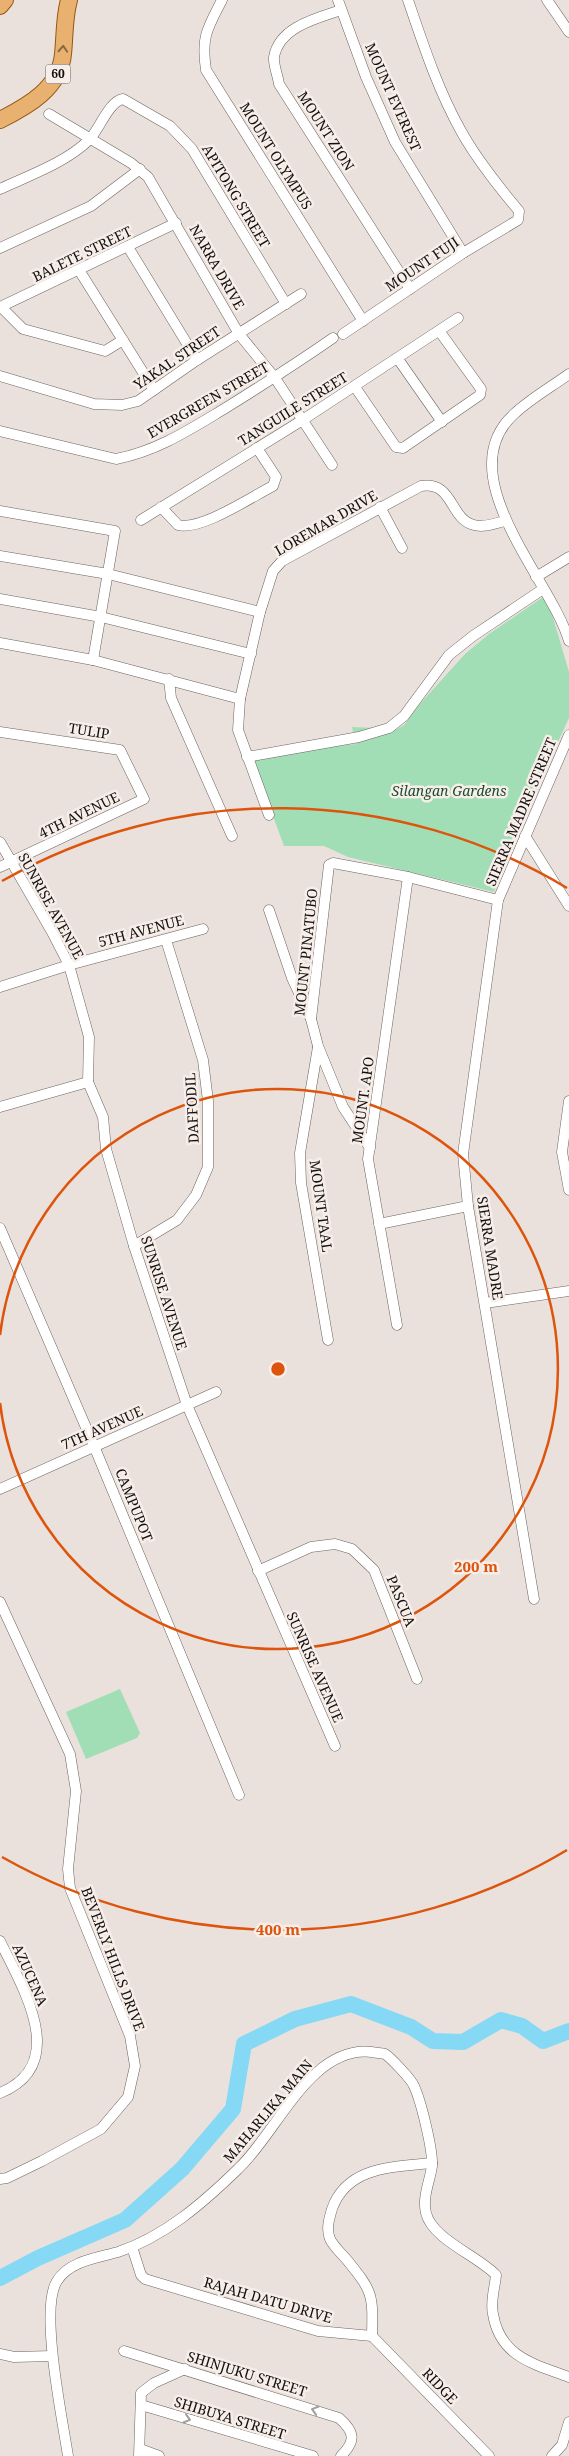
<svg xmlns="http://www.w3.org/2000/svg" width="569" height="2456" viewBox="0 0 569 2456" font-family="'Noto Serif',serif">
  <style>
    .green { fill: #a2deb5 }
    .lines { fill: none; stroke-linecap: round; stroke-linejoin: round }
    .river { stroke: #86d9f5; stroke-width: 16 }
    .street-casing { stroke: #6b6460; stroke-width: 11 }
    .primary-casing { stroke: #955710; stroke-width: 18 }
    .street { stroke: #fff; stroke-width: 10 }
    .primary { stroke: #e9b170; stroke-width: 16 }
    .oneway { stroke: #896944 }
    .oneway2 { stroke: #a1a09f }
    .ring { fill: none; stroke: #dd550c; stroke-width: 2.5 }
    .labels { text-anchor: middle; stroke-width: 5; stroke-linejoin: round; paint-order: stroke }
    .shield { fill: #f7eee9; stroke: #575350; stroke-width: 1 }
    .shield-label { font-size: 12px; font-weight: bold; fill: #13110f }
    .street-label { font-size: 14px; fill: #13110f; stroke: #f7eee9 }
    .park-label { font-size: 14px; font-style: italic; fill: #1b4b2e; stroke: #f7eee9 }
    .centre { fill: #dd550c; stroke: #f7eee9; stroke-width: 2.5 }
    .ring-label { font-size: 15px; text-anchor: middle; font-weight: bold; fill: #dd550c; stroke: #f7eee9; stroke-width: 5; stroke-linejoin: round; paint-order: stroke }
  </style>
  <rect width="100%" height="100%" fill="#eae1dc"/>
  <g class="green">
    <path d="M543,597L551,611L569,672V718L543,774L494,892L348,857L324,846H284L251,756L356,744L352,727L397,729L404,725L418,706L465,654L489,634Z"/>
    <path d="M120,1689L140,1733L137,1738L86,1759L66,1712Z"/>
  </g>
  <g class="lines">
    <path class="river" d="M0,2278L38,2258L125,2220L182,2169L233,2109L244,2044L295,2019L351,2004L411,2027L433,2041L463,2042L501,2020L522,2026L543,2041L569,2031"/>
    <defs>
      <g id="street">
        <path d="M222,0C207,29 201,37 206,70L363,321"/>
        <path d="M338,0L366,77L395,142L463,253"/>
        <path d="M547,0L569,32"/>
        <path d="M341,10C317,18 279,27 274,57C273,64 278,76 279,84L410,289"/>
        <path d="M49,114L131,163L148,177L239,334L275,378L332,465"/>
        <path d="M0,189C30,175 65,163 89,140C99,130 109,101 123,99L170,126L192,149L286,304"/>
        <path d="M128,247L197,360"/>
        <path d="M0,248L91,206L140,169"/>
        <path d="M79,270L154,390"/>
        <path d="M0,307L176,223"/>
        <path d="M1,307L23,329L105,351L123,340"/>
        <path d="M343,334L463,253L518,220L519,211C498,186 477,160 461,131C438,90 423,44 408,0"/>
        <path d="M398,359L442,422"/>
        <path d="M569,374C551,387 530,399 514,414C447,475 552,581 569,641"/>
        <path d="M0,376L94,404L122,405L138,401L197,360L301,294"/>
        <path d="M355,387L396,447L403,448L480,395L481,389L440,332"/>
        <path d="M0,431L116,459C157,451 189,430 224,409C261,386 297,363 333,338"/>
        <path d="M161,507L178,525C201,531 251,497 273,486L276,477L257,448"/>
        <path d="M380,507L402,548"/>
        <path d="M0,511L115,531L93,660"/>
        <path d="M141,520L301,421L458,318"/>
        <path d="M0,556L108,574L260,612"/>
        <path d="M536,577L569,557"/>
        <path d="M0,599L101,617L251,654"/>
        <path d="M0,643L93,660L240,699"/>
        <path d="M169,679L171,698L232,836"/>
        <path d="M0,732L120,750L144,799L0,867"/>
        <path d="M247,757L359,737L389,728L404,716L449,655L473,636L543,589"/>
        <path d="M269,815L238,730L240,699L260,612L273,571L282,561L421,486C454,481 449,519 474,525C484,528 496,523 505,521"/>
        <path d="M525,836L569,906"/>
        <path d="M0,842L52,932L69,965L89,1037L88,1082L103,1117L106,1149L134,1246L187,1405L335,1746"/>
        <path d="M269,910L292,978L311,1019"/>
        <path d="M0,987L69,965L203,929"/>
        <path d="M318,1047L300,1153L301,1183L328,1340"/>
        <path d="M569,1101L562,1152L569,1190"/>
        <path d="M0,1107L88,1082"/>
        <path d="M370,1148L343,1107L318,1046L311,1019L329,865L333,863L408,877L498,900"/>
        <path d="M379,1224L468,1206"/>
        <path d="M0,1228L94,1446L239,1795"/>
        <path d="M134,1246L177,1220L196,1195L208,1167V1101L203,1060L166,940"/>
        <path d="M485,1303L569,1291"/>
        <path d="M397,1325L368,1159L408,877"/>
        <path d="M0,1489L216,1392"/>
        <path d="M258,1571L311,1547L335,1544L352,1549L374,1570L417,1679"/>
        <path d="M534,1599L468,1206L463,1154L498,900L569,735"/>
        <path d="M0,1602L70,1754L76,1791L68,1869L70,1888L130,2036L135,2066L128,2097L101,2129L42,2161L7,2178L0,2179"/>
        <path d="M0,1941C22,1987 71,2064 0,2093"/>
        <path d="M132,2247L141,2275L145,2279L318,2331L372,2336C373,2294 373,2292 347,2260C342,2254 333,2246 330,2239C326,2229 329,2219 332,2209C347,2166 394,2167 432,2163"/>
        <path d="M372,2336L489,2456"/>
        <path d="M124,2351L339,2418C355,2432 356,2441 341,2456"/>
        <path d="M0,2354L14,2357L52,2356"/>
        <path d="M141,2405L313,2456"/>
        <path d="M140,2449L159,2456"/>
        <path d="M68,2456C63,2422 39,2308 57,2281C69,2261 97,2258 118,2252C164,2237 203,2203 238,2169C277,2133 310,2045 372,2052C375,2053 382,2053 385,2054C390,2057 412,2080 414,2086C421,2101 433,2150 432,2166C430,2181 422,2197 426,2213C432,2239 478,2256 496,2275C495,2287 490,2302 493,2314C500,2357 534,2364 569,2377"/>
        <path d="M139,2456L141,2393L154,2383L185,2369"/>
        <path d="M552,2456L562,2445L569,2422"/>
      </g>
      <g id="primary">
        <path d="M0,6L5,0"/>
        <path d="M0,120C28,106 60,88 63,54C65,35 64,18 69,0"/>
      </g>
    </defs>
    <use href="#street" class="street-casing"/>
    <use href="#primary" class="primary-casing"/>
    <use href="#street" class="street"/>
    <use href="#primary" class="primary"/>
  </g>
  <defs><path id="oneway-chevron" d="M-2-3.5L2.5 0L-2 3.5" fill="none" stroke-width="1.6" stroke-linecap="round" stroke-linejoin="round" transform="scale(1.25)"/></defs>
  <use class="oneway" href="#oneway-chevron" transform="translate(63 49) rotate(-87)"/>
  <g class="oneway2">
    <use href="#oneway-chevron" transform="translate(315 2410) rotate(-163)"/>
    <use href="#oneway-chevron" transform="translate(187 2419) rotate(17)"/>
  </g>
  <g class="ring">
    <path d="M0 1335A280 280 0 1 1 0 1403"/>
    <path d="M567 1850A561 561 0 0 1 2 1857M2 881A561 561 0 0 1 567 888"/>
  </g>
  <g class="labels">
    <rect class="shield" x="45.5" y="64.5" width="25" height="19" rx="4"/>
    <g class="shield-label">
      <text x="58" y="78">60</text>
    </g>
    <g class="street-label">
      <text transform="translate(393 97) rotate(66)" y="5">MOUNT EVEREST</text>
      <text transform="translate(326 131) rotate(57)" y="5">MOUNT ZION</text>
      <text transform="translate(276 156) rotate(58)" y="5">MOUNT OLYMPUS</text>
      <text transform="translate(236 196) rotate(59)" y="5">APITONG STREET</text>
      <text transform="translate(82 254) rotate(-26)" y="5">BALETE STREET</text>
      <text transform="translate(422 264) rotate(-34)" y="5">MOUNT FUJI</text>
      <text transform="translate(217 267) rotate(60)" y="5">NARRA DRIVE</text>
      <text transform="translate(177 358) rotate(-34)" y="5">YAKAL STREET</text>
      <text transform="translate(208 400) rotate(-30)" y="5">EVERGREEN STREET</text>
      <text transform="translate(293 409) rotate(-32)" y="5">TANGUILE STREET</text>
      <text transform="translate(326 523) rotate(-30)" y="5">LOREMAR DRIVE</text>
      <text transform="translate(89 731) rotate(9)" y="5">TULIP</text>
      <text transform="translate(521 812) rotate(-67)" y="5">SIERRA MADRE STREET</text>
      <text transform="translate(79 815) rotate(-26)" y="5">4TH AVENUE</text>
      <text transform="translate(51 906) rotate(61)" y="5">SUNRISE AVENUE</text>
      <text transform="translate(141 931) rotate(-15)" y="5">5TH AVENUE</text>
      <text transform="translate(306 952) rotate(-84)" y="5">MOUNT PINATUBO</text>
      <text transform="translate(363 1100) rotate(-82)" y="5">MOUNT. APO</text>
      <text transform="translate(192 1108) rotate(-93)" y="5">DAFFODIL</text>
      <text transform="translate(321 1206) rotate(82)" y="5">MOUNT TAAL</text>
      <text transform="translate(490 1248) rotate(81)" y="5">SIERRA MADRE</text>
      <text transform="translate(164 1293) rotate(72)" y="5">SUNRISE AVENUE</text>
      <text transform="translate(102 1428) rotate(-24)" y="5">7TH AVENUE</text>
      <text transform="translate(134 1505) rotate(68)" y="5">CAMPUPOT</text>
      <text transform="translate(401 1601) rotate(68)" y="5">PASCUA</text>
      <text transform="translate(315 1667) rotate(66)" y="5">SUNRISE AVENUE</text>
      <text transform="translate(113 1959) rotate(69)" y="5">BEVERLY HILLS DRIVE</text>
      <text transform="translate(30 1975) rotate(66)" y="5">AZUCENA</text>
      <text transform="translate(268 2111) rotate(-50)" y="5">MAHARLIKA MAIN</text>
      <text transform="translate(268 2300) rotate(16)" y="5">RAJAH DATU DRIVE</text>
      <text transform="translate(247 2374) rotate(17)" y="5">SHINJUKU STREET</text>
      <text transform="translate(440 2386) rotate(46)" y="5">RIDGE</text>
      <text transform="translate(230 2418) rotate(17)" y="5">SHIBUYA STREET</text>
    </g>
    <g class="park-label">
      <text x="449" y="796">Silangan Gardens</text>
    </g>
  </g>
  <circle cx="278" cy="1369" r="8" class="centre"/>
  <g class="ring-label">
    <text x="476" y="1572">200 m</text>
    <text x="278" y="1935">400 m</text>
  </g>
</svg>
